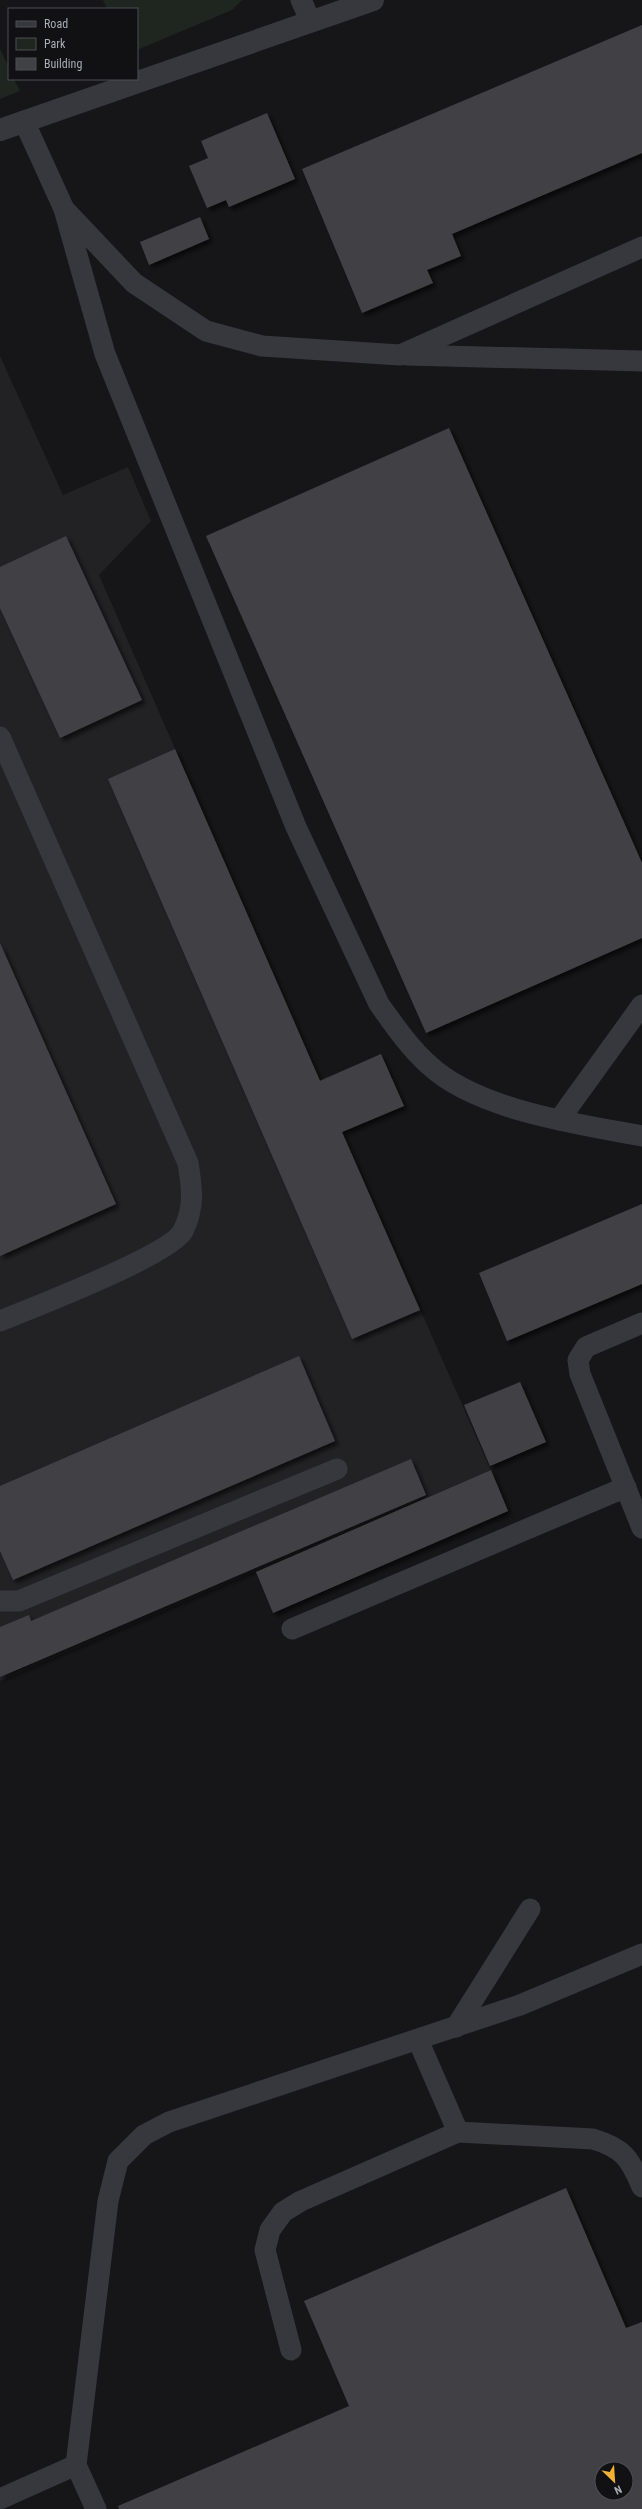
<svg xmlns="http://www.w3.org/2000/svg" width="642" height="2509" viewBox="0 0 642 2509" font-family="'Roboto Condensed',sans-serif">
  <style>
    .built { fill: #222225 }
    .green { fill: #1e261f }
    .building { fill: #404145; fill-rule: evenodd; filter: url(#shadow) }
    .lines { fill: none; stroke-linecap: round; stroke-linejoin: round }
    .service { stroke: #37383d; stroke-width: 21 }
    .minor { stroke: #37383d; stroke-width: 22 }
  </style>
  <defs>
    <filter id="shadow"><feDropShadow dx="3.5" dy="3.5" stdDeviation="2" flood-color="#0009"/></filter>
  </defs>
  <rect width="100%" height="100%" fill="#161618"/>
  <path class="built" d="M0,356L63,495L128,467L151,521L99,575L320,1080L381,1054L404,1106L342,1132L491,1470L0,1681Z"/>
  <g class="green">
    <path d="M103,0H242L232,10L137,50V9H107Z"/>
    <path d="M0,49L9,68V79H14L20,91L0,99Z"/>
  </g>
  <g class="building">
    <path d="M642,25V153L452,234L461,256L427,270L433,283L362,313L302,169Z"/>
    <path d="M267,113L295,179L229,207L226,200L207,208L189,166L208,158L201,141Z"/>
    <path d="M200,217L209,239L149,265L140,242Z"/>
    <path d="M449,428L642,863V938L426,1033L206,536Z"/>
    <path d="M66,536L142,700L60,738L0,608V567Z"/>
    <path d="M175,749L320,1081L381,1054L404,1106L342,1132L420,1310L352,1339L108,779Z"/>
    <path d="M0,943L116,1204L0,1256Z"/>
    <path d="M642,1204V1284L507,1341L479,1273Z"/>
    <path d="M299,1356L335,1441L13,1580L0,1551V1486Z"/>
    <path d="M520,1382L546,1442L490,1466L464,1405Z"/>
    <path d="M411,1459L426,1495L0,1677V1627L29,1615L31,1621Z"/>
    <path d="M491,1470L508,1511L273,1613L256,1572Z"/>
    <path d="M566,2188L626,2328L642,2322V2509H119L118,2506L349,2406L304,2301ZM602,2469H626V2493H602Z"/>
  </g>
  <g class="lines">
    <g class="service">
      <path d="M301,0L311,22"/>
      <path d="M24,121L64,209L134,283L206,331L262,346L400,355L642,247"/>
      <path d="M64,209L105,354L296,827L379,1004C394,1025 409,1047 429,1065C477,1110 578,1124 642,1136"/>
      <path d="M407,355L642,361"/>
      <path d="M0,737L188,1163C192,1188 195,1207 183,1231C170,1255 32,1308 0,1321"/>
      <path d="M559,1120L642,1005"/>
      <path d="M642,1323L586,1347L578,1360L580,1374L642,1528"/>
      <path d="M0,1601H19L337,1469"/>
      <path d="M292,1629L626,1487"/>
      <path d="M456,2027L530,1909"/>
      <path d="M458,2132L593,2139C623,2148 630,2158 642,2187"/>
      <path d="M291,2350L265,2250L270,2230L283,2212L301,2201L458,2132L418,2040"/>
      <path d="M76,2465L96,2509"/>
      <path d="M0,2499L76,2465L108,2201L118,2161L144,2135L169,2122L520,2005L642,1954"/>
    </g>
    <path class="minor" d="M0,130L373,0"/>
  </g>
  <rect x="8" y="8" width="130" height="72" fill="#111113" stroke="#4d4f55"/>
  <rect x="16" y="21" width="20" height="6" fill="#37383d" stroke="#4d4f55"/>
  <text x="44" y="28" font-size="12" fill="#a8adb8">Road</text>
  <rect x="16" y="38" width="20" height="12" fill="#1e261f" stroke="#4d4f55"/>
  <text x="44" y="48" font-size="12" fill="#a8adb8">Park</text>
  <rect x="16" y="58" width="20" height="12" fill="#404145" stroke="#4d4f55"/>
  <text x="44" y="68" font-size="12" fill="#a8adb8">Building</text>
  <g transform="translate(614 2481) rotate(155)"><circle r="19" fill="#111113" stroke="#4d4f55"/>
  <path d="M0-3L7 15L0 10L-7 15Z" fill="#f2b134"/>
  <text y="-6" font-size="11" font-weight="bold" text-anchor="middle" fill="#a8adb8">N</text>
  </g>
</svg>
